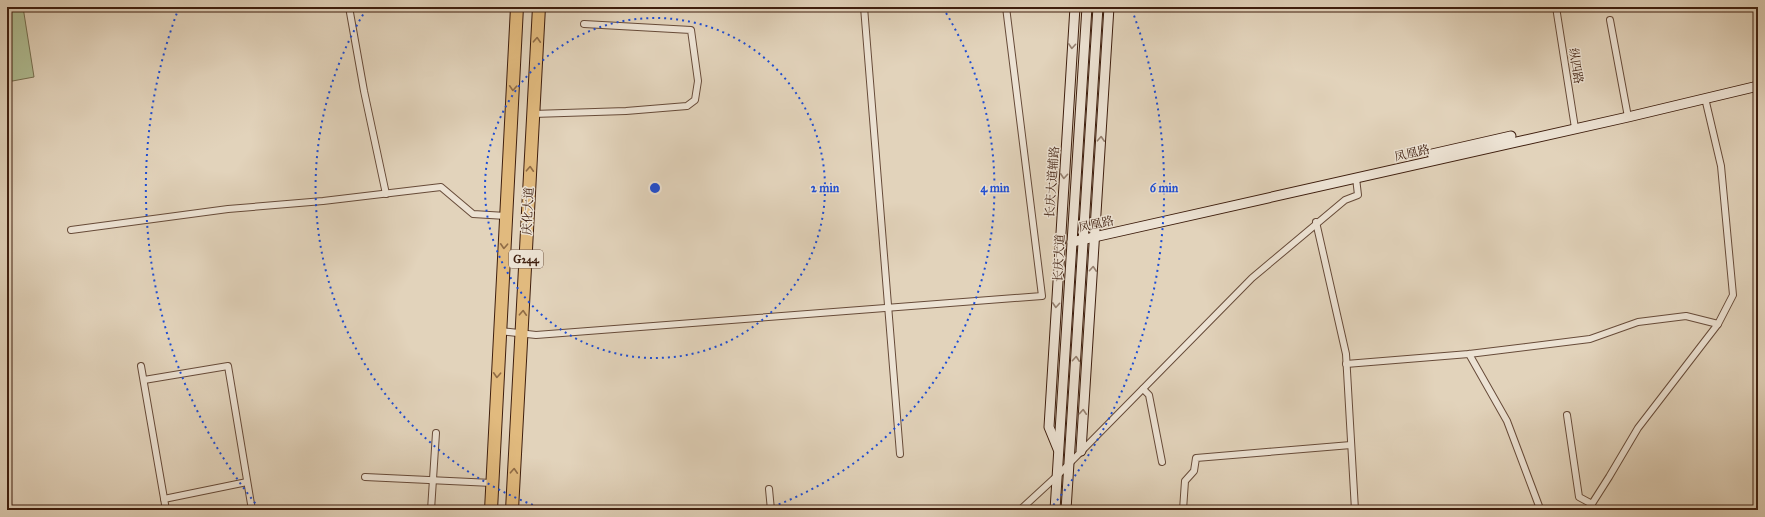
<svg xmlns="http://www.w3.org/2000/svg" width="1765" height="517" viewBox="0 0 1765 517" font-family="'IM FELL Great Primer','Noto Serif SC',serif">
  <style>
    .green { fill: #afbd93; stroke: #766e50 }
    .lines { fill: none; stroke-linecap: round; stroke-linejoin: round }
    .street-casing { stroke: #674b39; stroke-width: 8 }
    .secondary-casing { stroke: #3e1e0e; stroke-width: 11 }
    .highway-casing { stroke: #3e1e0e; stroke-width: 14 }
    .street { stroke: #ece2d3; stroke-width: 6 }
    .secondary { stroke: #ece2d3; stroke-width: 9 }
    .highway { stroke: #e1ba7e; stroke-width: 12 }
    .oneway { stroke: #906c46 }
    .oneway2 { stroke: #958070 }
    .ring { fill: none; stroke: #1d4ed8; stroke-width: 2; stroke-dasharray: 2 4 }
    .labels { text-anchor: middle; stroke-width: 3; stroke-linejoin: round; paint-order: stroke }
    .shield { fill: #ece2d3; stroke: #725949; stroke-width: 1 }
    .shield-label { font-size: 11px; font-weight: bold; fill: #3e1e0e }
    .street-label { font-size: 12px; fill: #3e1e0e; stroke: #ece2d3 }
    .centre { fill: #1d4ed8; stroke: #ece2d3; stroke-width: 2 }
    .ring-label { font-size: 12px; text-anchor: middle; font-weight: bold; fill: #1d4ed8; stroke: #ece2d3; stroke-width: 3; stroke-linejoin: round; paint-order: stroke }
  </style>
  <rect width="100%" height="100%" fill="#e2d3bb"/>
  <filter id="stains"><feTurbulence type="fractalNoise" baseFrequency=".005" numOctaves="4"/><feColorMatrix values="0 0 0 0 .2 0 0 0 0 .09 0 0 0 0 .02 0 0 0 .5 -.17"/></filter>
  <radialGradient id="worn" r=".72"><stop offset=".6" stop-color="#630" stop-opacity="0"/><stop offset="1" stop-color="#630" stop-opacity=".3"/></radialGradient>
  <path class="green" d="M7,7H23L34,77L7,82Z"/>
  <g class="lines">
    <defs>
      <g id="street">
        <path d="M349,7L364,91L386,194"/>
        <path d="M864,7L900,454"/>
        <path d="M1556,7L1575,128"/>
        <path d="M1610,20L1628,117"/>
        <path d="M533,114L626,111L687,106L695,100L698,81L691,30L584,24"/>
        <path d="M1316,222L1346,354L1355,510"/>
        <path d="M71,230L228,209L323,201L441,187L473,214L506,216"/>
        <path d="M500,331L536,335L1042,296L1006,7"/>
        <path d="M1469,354L1507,421L1539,506L1538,510"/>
        <path d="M1346,364L1469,354L1590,339L1638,322L1686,316L1718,324"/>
        <path d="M141,366L166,510"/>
        <path d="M144,380L228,366L252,510"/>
        <path d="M1143,389L1149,395L1162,462"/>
        <path d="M1567,415L1579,497L1592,504"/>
        <path d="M365,477L492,483"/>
        <path d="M769,489L771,510"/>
        <path d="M164,499L247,482"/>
        <path d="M431,510L436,433"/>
        <path d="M1020,510L1058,475L1252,278L1345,200L1358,195L1356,178"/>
        <path d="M1183,510L1185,481L1194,471L1196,458L1351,445"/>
        <path d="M1588,510L1609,477L1638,428L1718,324L1733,295L1721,166L1705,98"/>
      </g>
      <g id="secondary">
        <path d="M1432,154L1511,136"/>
        <path d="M1072,242L1628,117L1758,86"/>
        <path d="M1058,449L1049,427L1075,7"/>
        <path d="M1081,451L1109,7"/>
        <path d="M1055,510L1087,7"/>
        <path d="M1066,510L1098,7"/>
      </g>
      <g id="highway">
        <path d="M491,510L517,7"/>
        <path d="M512,510L539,7"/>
      </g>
    </defs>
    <use href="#street" class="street-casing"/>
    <use href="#secondary" class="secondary-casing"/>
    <use href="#highway" class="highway-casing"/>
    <use href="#street" class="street"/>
    <use href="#secondary" class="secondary"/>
    <use href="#highway" class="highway"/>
  </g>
  <defs><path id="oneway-chevron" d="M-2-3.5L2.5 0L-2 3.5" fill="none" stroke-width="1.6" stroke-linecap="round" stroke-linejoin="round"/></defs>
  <g class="oneway">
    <use href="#oneway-chevron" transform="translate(537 40) rotate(-87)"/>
    <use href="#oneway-chevron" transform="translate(513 88) rotate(93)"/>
    <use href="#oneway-chevron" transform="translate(530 169) rotate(-87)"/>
    <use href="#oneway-chevron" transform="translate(504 246) rotate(93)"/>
    <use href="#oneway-chevron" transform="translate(523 313) rotate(-87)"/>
    <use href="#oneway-chevron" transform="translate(497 375) rotate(93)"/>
    <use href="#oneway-chevron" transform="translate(514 471) rotate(-87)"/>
  </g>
  <g class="oneway2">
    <use href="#oneway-chevron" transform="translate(1072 46) rotate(94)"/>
    <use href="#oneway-chevron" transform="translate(1101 139) rotate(-87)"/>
    <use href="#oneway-chevron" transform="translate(1064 176) rotate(94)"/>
    <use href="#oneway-chevron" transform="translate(1093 269) rotate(-86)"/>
    <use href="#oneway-chevron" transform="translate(1056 305) rotate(94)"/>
    <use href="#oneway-chevron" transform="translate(1076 359) rotate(-86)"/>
    <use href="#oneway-chevron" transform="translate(1083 412) rotate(-86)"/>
  </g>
  <g class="ring">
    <circle cx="655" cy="188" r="170"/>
    <path d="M544 509A340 340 0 0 1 367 8M943 8A340 340 0 0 1 766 509"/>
    <path d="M259 508A509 509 0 0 1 178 10M1132 10A509 509 0 0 1 1051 508"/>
  </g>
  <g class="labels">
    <rect class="shield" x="509" y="250" width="34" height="18" rx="3"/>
    <g class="shield-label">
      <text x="526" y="263">G244</text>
    </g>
    <g class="street-label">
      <text transform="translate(1576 66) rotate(81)" y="4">纵四路</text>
      <text transform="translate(1412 153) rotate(-13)" y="4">凤凰路</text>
      <text transform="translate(1052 182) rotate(-86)" y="4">长庆大道辅路</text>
      <text transform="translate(528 211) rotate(-87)" y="4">庆化大道</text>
      <text transform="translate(1096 224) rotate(-12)" y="4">凤凰路</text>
      <text transform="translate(1059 258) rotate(-87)" y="4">长庆大道</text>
    </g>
  </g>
  <circle cx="655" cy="188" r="6" class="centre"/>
  <g class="ring-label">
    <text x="825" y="192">2 min</text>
    <text x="995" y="192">4 min</text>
    <text x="1164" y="192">6 min</text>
  </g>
  <rect width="1765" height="517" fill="none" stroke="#e2d3bb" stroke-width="24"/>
  <rect x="8" y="8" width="1749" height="501" fill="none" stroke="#3e1e0e" stroke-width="2"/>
  <rect x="12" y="12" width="1741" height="493" fill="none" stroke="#3e1e0e"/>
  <rect width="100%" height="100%" filter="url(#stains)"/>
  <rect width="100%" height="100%" fill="url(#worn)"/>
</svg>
